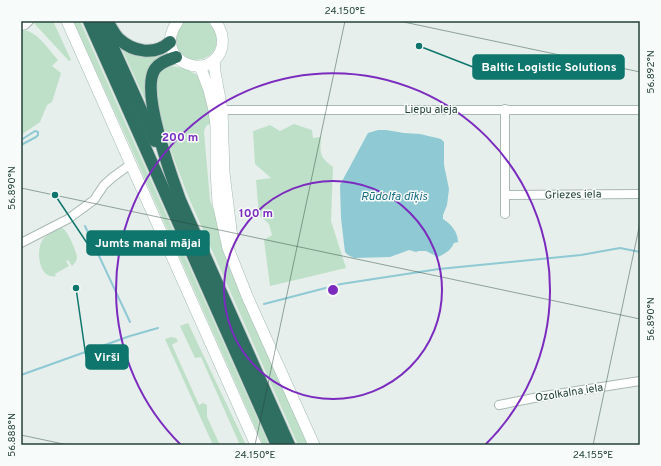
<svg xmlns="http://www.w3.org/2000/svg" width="661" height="466" viewBox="0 0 661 466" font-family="Overpass,sans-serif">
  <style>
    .green { fill: #bfe0c8 }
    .water { fill: #8ec9d4 }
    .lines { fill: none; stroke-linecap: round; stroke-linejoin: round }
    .stream { stroke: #8ec9d4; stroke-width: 2 }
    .street-casing { stroke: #a8b8b2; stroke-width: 10 }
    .secondary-casing { stroke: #a4bbb3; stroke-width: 12 }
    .highway-casing { stroke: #c2cac8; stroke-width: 14 }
    .street { stroke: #fff; stroke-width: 8 }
    .secondary { stroke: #fff; stroke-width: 11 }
    .highway { stroke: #2f6f62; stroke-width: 12 }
    .ticks { fill: none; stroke: #24423a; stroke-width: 1; stroke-opacity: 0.45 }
    .ring { fill: none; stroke: #7b2cbf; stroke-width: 2 }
    .labels { text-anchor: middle; stroke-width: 3; stroke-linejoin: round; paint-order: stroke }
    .street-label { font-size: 11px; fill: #24423a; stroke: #f7fbf9 }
    .water-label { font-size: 12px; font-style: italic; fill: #1c6f80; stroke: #f7fbf9 }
    .centre { fill: #7b2cbf; stroke: #f7fbf9; stroke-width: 2 }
    .ring-label { font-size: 12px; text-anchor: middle; font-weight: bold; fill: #7b2cbf; stroke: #f7fbf9; stroke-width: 3; stroke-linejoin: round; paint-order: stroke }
    .leader { fill: none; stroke: #0f766e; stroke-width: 1.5 }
    .callout-dot { fill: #0f766e; stroke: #f7fbf9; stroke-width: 1.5 }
    .callout { fill: #0f766e; stroke: #0f766e; stroke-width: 1.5 }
    .callout-label { font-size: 12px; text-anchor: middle; font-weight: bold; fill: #fff }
    .neatline { fill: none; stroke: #24423a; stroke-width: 1.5 }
    .ticks-label { font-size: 10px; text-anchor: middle; fill: #24423a }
  </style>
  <rect width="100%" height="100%" fill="#e6efeb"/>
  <g class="green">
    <path d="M32,21H53L71,60L69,61Z"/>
    <path d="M73,21H80L269,445H263L128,141Z"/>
    <path d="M185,21H206C213,26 218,33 217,42C213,70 167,63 177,34C179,28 180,25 185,21Z"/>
    <path d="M21,30C37,30 48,49 58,60L52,66L61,73L52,102L47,105L40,122L21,135Z"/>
    <path d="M121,47L161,55L160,58L153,117Z"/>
    <path d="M169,66C179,66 193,71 201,78L211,123L206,126L204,132L210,200L216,217L308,445H298L188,196C179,171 150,102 158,77C160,72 164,69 169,66Z"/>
    <path d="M294,124L312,130L313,138L321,137C320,153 319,157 333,167L331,221L346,268L270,286L264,240L272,235L269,224L259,215L256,180L271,178L255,164L253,131L270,125L280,131Z"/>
    <path d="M62,228C67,229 77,252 77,258C76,262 74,264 72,266L68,260L66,261L69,266L55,274L56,276C39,280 35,250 43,239C48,234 56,230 62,228Z"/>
    <path d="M188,323L246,445H240L201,357L195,358L180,326Z"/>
    <path d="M171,337L176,338L178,341L172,345L199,405L203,403L207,405V417L220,445H213L165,339Z"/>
  </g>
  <path class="water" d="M378,130H386L404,133L420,134L441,139L444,142V165L449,189L447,205L443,215V219C451,224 458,232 458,242L454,243C450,251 446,253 438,257L426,251H419L416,252L409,250L390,257L354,258L348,255L345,252L341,218L340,185L368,133Z"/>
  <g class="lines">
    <g class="stream">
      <path d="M21,140L35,131L38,132V135L36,137L21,145"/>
      <path d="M85,226L130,322"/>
      <path d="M264,304L341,284L439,269L581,255L620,248L640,252"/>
      <path d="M21,375L130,336L158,328"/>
    </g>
    <defs>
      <g id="street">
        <path d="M21,26L25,25L29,21"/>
        <path d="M505,109V214"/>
        <path d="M222,110H640"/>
        <path d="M505,195L640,194"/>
        <path d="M21,243L68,219L94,200L104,185L113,177L131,164"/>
        <path d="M499,405L544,396L640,381"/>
      </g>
      <g id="secondary">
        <path d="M67,21L256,445"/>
        <path d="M178,21C149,61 212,85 222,47C224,37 221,29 215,21"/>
        <path d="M214,60L215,72L222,110L224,173L232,238"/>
        <path d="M200,66L209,90L214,110L216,126V171L218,203L228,248L247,296L314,445"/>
      </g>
      <g id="highway">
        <path d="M89,21L277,445"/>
        <path d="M101,21L155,141"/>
        <path d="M107,21C111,27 114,34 119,39C133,52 155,56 170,42"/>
        <path d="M176,57C168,60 160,62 155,69C140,91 171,175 180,200L289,445"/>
      </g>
    </defs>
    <use href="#street" class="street-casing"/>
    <use href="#secondary" class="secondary-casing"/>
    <use href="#highway" class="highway-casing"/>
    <use href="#street" class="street"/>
    <use href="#secondary" class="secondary"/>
    <use href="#highway" class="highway"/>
  </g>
  <path class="ticks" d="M399,21L640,72M21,188L640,319M21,435L68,445M255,445L345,21M593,445L640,223"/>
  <g class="ring">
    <circle cx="333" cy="290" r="109"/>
    <path d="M181 445A217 217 0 1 1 485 445"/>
  </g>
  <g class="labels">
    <g class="street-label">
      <text x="431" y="113">Liepu aleja</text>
      <text transform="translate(573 194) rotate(-1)" y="4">Griezes iela</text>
      <text transform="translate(569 392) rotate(-9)" y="4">Ozolkalna iela</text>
    </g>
    <g class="water-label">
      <text x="394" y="200">Rūdolfa dīķis</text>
    </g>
  </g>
  <circle cx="333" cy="290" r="6" class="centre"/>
  <g class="ring-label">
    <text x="180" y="141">200 m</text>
    <text x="256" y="217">100 m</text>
  </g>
  <path class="leader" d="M419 46L473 67M55 195L87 243M76 288L86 357"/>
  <g class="callout-dot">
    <circle cx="419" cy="46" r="4"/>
    <circle cx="55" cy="195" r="4"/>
    <circle cx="76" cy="288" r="4"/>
  </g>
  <g class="callout">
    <rect x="473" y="55" width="151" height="24" rx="4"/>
    <rect x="87" y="231" width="122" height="24" rx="4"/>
    <rect x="86" y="345" width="42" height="24" rx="4"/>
  </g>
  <g class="callout-label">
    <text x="549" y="71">Baltic Logistic Solutions</text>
    <text x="148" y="247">Jumts manai mājai</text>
    <text x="107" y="361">Virši</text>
  </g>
  <rect width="661" height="466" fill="none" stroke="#f7fbf9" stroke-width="44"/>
  <rect x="22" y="22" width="617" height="422" class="neatline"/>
  <g class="ticks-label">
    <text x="345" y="14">24.150°E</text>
    <text transform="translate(650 72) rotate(-90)" y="4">56.892°N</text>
    <text transform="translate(11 188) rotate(-90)" y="4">56.890°N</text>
    <text transform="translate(650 319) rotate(-90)" y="4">56.890°N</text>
    <text transform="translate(11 435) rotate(-90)" y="4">56.888°N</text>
    <text x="255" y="458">24.150°E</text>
    <text x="593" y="458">24.155°E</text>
  </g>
</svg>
